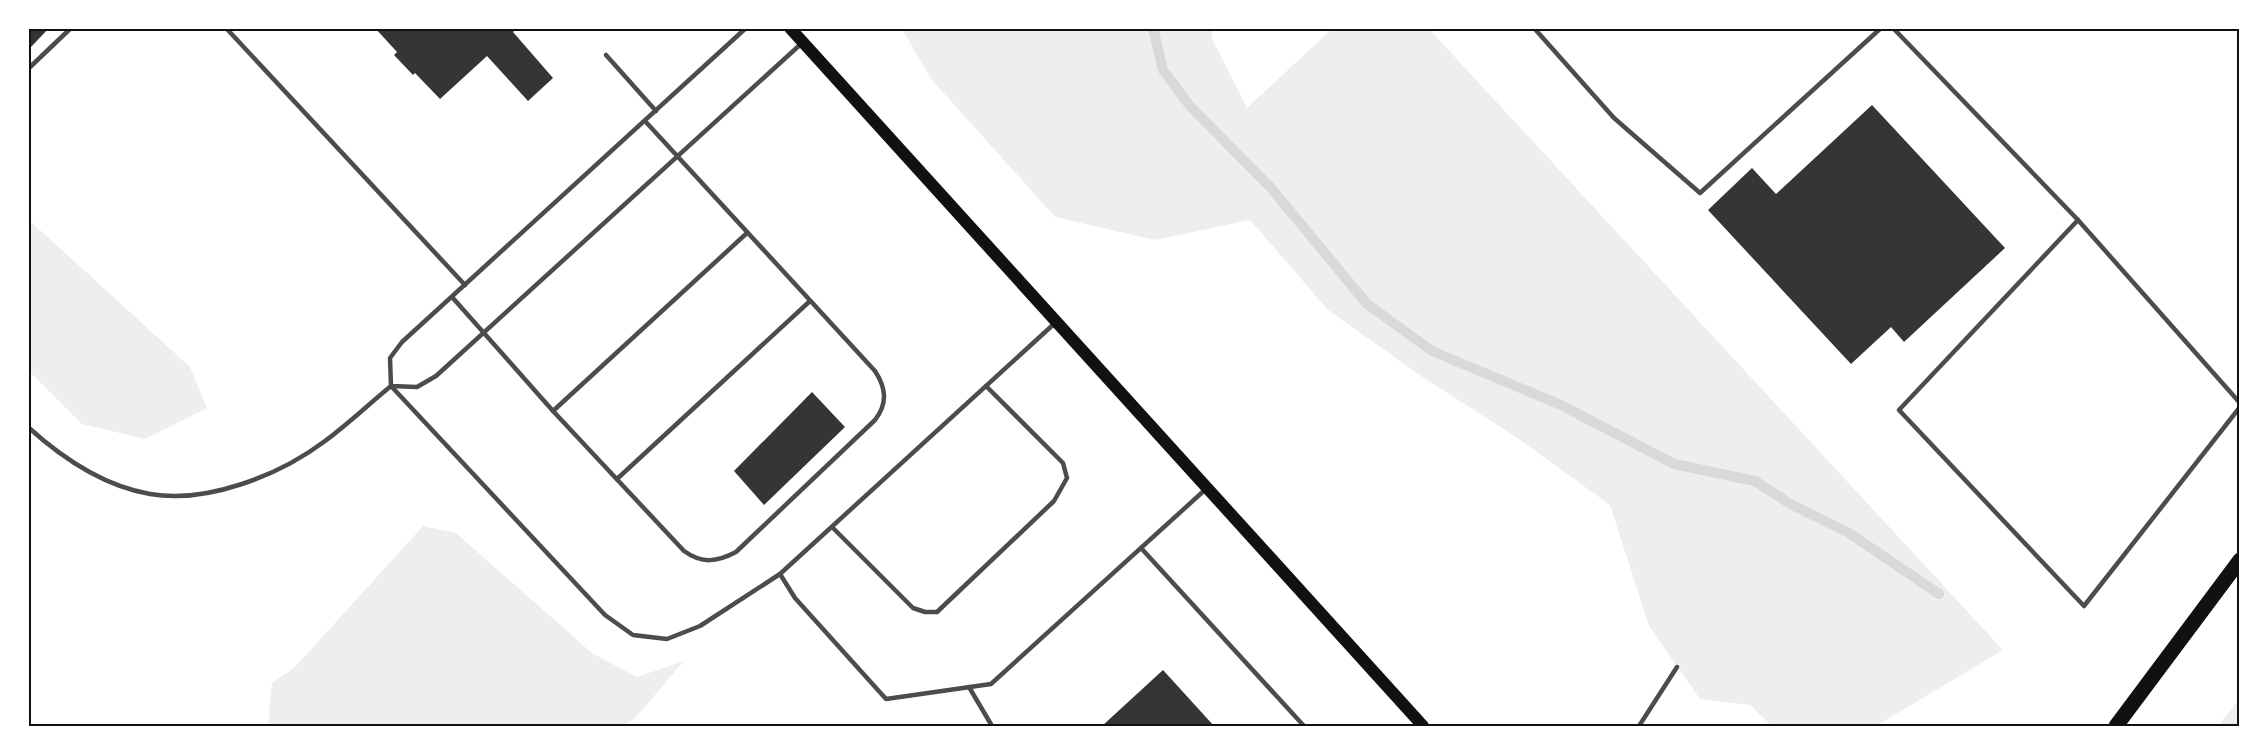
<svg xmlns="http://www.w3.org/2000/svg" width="2268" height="755" viewBox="0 0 2268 755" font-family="'DejaVu Sans',sans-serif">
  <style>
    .green { fill: #eee }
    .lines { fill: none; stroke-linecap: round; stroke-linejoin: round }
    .stream { stroke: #d9d9d9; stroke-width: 10 }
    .building { fill: #353535 }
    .service { stroke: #4c4c4c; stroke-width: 4.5 }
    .secondary { stroke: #111; stroke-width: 12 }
    .primary { stroke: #111; stroke-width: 15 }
    .neatline { fill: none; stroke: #111; stroke-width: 2 }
  </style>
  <rect width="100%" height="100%" fill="#fff"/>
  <g class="green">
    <path d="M902,29H1211L1213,41L1247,108L1332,29H1429L2003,650L1876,726H1772L1750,705L1700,699L1649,626L1610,505L1516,437L1424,378L1328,310L1250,220L1155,240L1055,217L931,79Z"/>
    <path d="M29,220L190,367L207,408L145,439L82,424L29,371Z"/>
    <path d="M423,526L456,533L592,653L637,677L684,661L635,718L623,726H268L272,683L295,667Z"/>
    <path d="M2239,700V726H2218Z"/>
  </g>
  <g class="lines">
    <path class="stream" d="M1153,28L1163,70L1190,106L1271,188L1367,304L1432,351L1561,405L1674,464L1755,481L1792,505L1849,533L1939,594"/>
  </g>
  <g class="building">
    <path d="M28,28H49L31,47L28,44Z"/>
    <path d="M375,28H513L515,30L513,32L553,78L528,101L487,56L440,99L415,73L413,75L394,55L397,52Z"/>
    <path d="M1872,105L2005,248L1904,342L1891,327L1851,364L1708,210L1752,168L1776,194Z"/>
    <path d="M812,392L845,427L764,505L734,471Z"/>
    <path d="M1163,670L1214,726H1102Z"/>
  </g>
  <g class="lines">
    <g class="service">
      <path d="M226,28L465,285"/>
      <path d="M746,28L402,342L390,358L391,386L417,387L436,376L802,43"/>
      <path d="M1534,28L1614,118L1700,193L1881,28"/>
      <path d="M1893,28L2078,220L2240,403"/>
      <path d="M606,55L656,111"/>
      <path d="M28,69L71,28"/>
      <path d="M2078,220L1899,410L2084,606L2240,407"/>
      <path d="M452,297L553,411L684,551C702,564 717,562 736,552L875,420C888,403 886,388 875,371L645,121"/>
      <path d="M553,411L747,233"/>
      <path d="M28,427C62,458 104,486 150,494C207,504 280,475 325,441C348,424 369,404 391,386L605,615L633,635L667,639L700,626L780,574L1055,323"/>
      <path d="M617,479L810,301"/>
      <path d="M832,527L913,608L925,612H937L1054,501L1067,478L1063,463L986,386"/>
      <path d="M1141,548L1304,726"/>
      <path d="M780,574L795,598L886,699L991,684L1207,488"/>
      <path d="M969,687L992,726"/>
      <path d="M1639,726L1677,667"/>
    </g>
    <path class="secondary" d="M790,28L1423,726"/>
    <path class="primary" d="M2116,726L2240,560"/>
  </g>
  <rect width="2268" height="755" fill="none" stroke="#ffffff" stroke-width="60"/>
  <rect x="30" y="30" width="2208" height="695" class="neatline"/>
</svg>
